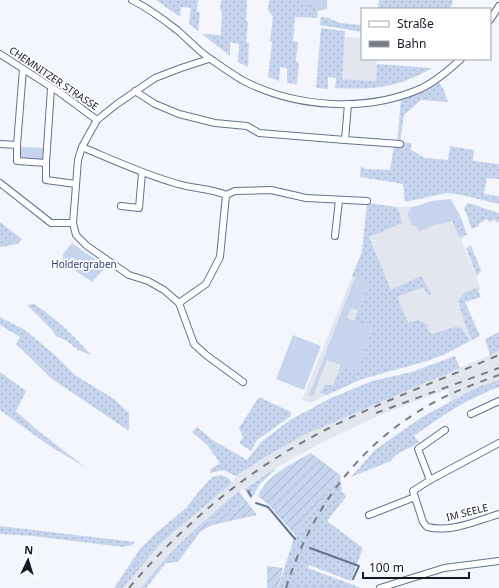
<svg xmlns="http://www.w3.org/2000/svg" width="499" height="588" viewBox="0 0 499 588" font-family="'Noto Sans',sans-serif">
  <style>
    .built { fill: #e2e6ef }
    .grass { fill: url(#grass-dots) }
    .park { fill: #c7d4ee }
    .garden { fill: url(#garden-furrows) }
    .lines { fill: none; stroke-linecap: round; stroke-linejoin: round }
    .stream { stroke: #67748f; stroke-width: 2 }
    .minor-casing { stroke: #64728f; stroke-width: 8 }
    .minor { stroke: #fff; stroke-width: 6 }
    .rail { stroke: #777b85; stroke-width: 2; stroke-dasharray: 7 7; stroke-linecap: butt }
    .labels { text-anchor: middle; stroke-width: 3.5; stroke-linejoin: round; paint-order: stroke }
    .street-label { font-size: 10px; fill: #141925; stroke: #fff }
    .park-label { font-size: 10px; fill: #2e4372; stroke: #fff }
  </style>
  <defs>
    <pattern id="grass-dots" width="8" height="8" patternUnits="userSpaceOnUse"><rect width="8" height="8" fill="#c7d4ee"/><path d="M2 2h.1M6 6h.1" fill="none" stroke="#aab5cc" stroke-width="1.8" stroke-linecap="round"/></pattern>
    <pattern id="garden-furrows" width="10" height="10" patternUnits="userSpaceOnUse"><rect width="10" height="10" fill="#c7d4ee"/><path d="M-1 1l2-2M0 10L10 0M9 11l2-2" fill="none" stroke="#aab5cc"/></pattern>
  </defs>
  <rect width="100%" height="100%" fill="#f3f7fd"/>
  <g class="built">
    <path d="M344,37L362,38V59H377L376,81L341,79Z"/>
    <path d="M451,199L461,218L452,221L461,239L481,289L459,300L475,339L444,353L348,384L310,403L302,400L362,252L367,203L396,207H412L433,201Z"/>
    <path d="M499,351V380L478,387L451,402L448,392L449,389L382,414L321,443L274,469L239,491L200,524L153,572L141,588H123L162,542L232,483L236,476L270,454L306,434Z"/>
  </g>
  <g class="grass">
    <path d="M156,0H198L197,11L200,13L198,31L189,24L191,8L181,7L180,17Z"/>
    <path d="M221,0H247L246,21L248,22L246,42L249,43L248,67L238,62L239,44L230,42V56L202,34L221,35L222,12L220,9Z"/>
    <path d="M269,0H327V9L318,11L317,18L295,17L293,41L298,42L296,61L299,62L297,84L287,83V68L280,67L279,81L268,77L272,42L270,41L273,17L268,10Z"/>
    <path d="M379,0H453L452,5L449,9H378Z"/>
    <path d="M321,17L329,18L340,23L362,25V32L320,25Z"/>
    <path d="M321,28L345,31L342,79L376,81L377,64L432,68C397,88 374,90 335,88L336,78L328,77V89L316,88Z"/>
    <path d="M439,82L444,90L448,102L421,100L404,115L400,142L411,143V150L425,158L448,160L450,146L474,150L473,161L499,164V179L487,178L484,194L499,196V204L457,194L446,193L405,202L403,184L360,177L361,166L365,169L390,170L394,146L397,145L401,100L422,92Z"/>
    <path d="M367,203L396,207L399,212L402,223L369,237L391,290L421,276L431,293L429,295L427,294L423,287L397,297L408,323L417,320L428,325L427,329L431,334L455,327L462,328L470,341L445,354L427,361L362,379L327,395L320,393L325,384L333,386L341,365L356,371L373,328L354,321L369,283L352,276L362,252Z"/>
    <path d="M468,203L499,213V221L497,223L495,220L489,222L487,219L478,224L479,226L472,229L464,208Z"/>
    <path d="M461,218L467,235L460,238L452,221Z"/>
    <path d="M0,222L22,239L18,244L0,247Z"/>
    <path d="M471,246L481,270L477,277L466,248Z"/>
    <path d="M477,288L481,297L465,302L480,336L472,340L464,321L458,301L464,293Z"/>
    <path d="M34,304C56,318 73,335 91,355L78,350L67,341L56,336L52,330L27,305Z"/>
    <path d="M0,317L25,330L55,355L75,375L114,399L129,413V431L52,379L16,344L20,337L0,325Z"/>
    <path d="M499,332V351L490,355L485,339Z"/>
    <path d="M455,356L460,368L306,434L270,454L236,476L223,470L210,473V470L213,467L218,465L219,462L208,446L192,432L197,427L214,441L247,460L261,442L290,420L329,399L372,381L412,372Z"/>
    <path d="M0,372L26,391L16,411L36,429L85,467L48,445L0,410Z"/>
    <path d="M499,380V387C468,398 440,417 414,436L419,442C410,449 397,451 391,461L351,477L375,450L422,417L478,387Z"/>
    <path d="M259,397L291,412V416L257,440L251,451L239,443L243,437L239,428Z"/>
    <path d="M274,469L275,470L260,484L251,499L244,489Z"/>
    <path d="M221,475L227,477L232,483L162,542L123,588H114L140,549L156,533L186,508L200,490L212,477Z"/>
    <path d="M340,475L342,491L346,497L327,521L363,548L351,581L309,565L308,568L361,588H278L295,535Z"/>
    <path d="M239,491L247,502L208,522L199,529L200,532L178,562L166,563L146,588H141C169,551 204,520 239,491Z"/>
    <path d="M0,526L135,542L133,545L123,547L33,536L0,534Z"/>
  </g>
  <g class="park">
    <path d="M296,0H327L326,7L321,8Z"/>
    <path d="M22,147L45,148L44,159L43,160L22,159L21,158V148Z"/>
    <path d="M451,199L461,218L440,225L438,223L419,232L417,227L412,225L407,214L412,207L433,201Z"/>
    <path d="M72,243L106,267L92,282L63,262V254Z"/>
    <path d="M355,278L369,283L358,310L351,308L347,318L373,328L356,371L327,360L313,397L309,395Z"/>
    <path d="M293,335L321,346L304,390L276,379Z"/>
  </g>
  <g class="garden">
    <path d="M311,453L340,475L295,535L268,504L258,496C268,474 291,464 311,453Z"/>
    <path d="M247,502L257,515L212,525L200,532L198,529L208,522Z"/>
    <path d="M267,566L283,568L278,588H267Z"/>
  </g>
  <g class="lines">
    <g class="stream">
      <path d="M248,491L251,496"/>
      <path d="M256,503L268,507L295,539"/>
      <path d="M310,548L359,566L353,579"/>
    </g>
    <defs>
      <g id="minor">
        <path d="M132,0C148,8 163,19 177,30C189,40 199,52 212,60C222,67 232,74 242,80C295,108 367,113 422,88C436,81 449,70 461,59"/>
        <path d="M490,20L499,6"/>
        <path d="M0,54L59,92L97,120"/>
        <path d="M209,59L181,68L155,78L117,104L97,120L82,147L78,160L73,223L76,235L87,246L129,275L148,281L164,290L179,303L194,344L206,355L243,382"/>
        <path d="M135,91L155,104L179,114L215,123L247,126L259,133L345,140L348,104"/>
        <path d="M345,140L400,144"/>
        <path d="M0,144L17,145V161L46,163V180L76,184"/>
        <path d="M17,145L23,69"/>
        <path d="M82,147C113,160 145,175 178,184C194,189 211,188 226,195"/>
        <path d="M46,163L51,88"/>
        <path d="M0,183L51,223H73"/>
        <path d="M226,195L235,191L271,190L306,198L367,201"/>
        <path d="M121,206L139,208L142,173"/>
        <path d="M335,236L339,200"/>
        <path d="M179,303L206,284L220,257L226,195"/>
        <path d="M471,414L499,401"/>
        <path d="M499,443L430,480L413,491L423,522L427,527C451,533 476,521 499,514"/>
        <path d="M430,480L418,449L445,430"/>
        <path d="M369,515L415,497"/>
        <path d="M380,588L444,568L499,561"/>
      </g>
    </defs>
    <use href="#minor" class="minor-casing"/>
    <use href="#minor" class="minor"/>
    <g class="rail">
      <path d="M376,413L499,368"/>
      <path d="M129,588C173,536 225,489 284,453C351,412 427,386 499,355"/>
      <path d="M286,588C310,512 355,449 424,408C447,394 474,384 499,375"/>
    </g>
  </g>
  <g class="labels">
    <g class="street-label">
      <text transform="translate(54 78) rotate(34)" y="4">CHEMNITZER STRASSE</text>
      <text transform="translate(467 512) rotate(-14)" y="4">IM SEELE</text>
    </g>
    <g class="park-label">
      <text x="84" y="268">Holdergraben</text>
    </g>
  </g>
  <rect x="361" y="8" width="130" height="52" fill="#ffffff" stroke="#a1a3a8"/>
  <rect x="369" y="21" width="20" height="6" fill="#ffffff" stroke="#a1a3a8"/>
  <text x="397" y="28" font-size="12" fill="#141925">Straße</text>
  <rect x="369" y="41" width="20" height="6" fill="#777b85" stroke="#a1a3a8"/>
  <text x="397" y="48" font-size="12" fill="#141925">Bahn</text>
  <g transform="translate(28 560) rotate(4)" stroke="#ffffff" stroke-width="3" paint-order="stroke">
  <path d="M0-3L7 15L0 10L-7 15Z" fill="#141925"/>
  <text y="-6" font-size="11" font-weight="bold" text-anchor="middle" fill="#141925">N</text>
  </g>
  <path d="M363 572v6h106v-6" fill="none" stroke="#141925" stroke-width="2"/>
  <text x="369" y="572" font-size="12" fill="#141925" stroke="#ffffff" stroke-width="3" paint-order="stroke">100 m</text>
</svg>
